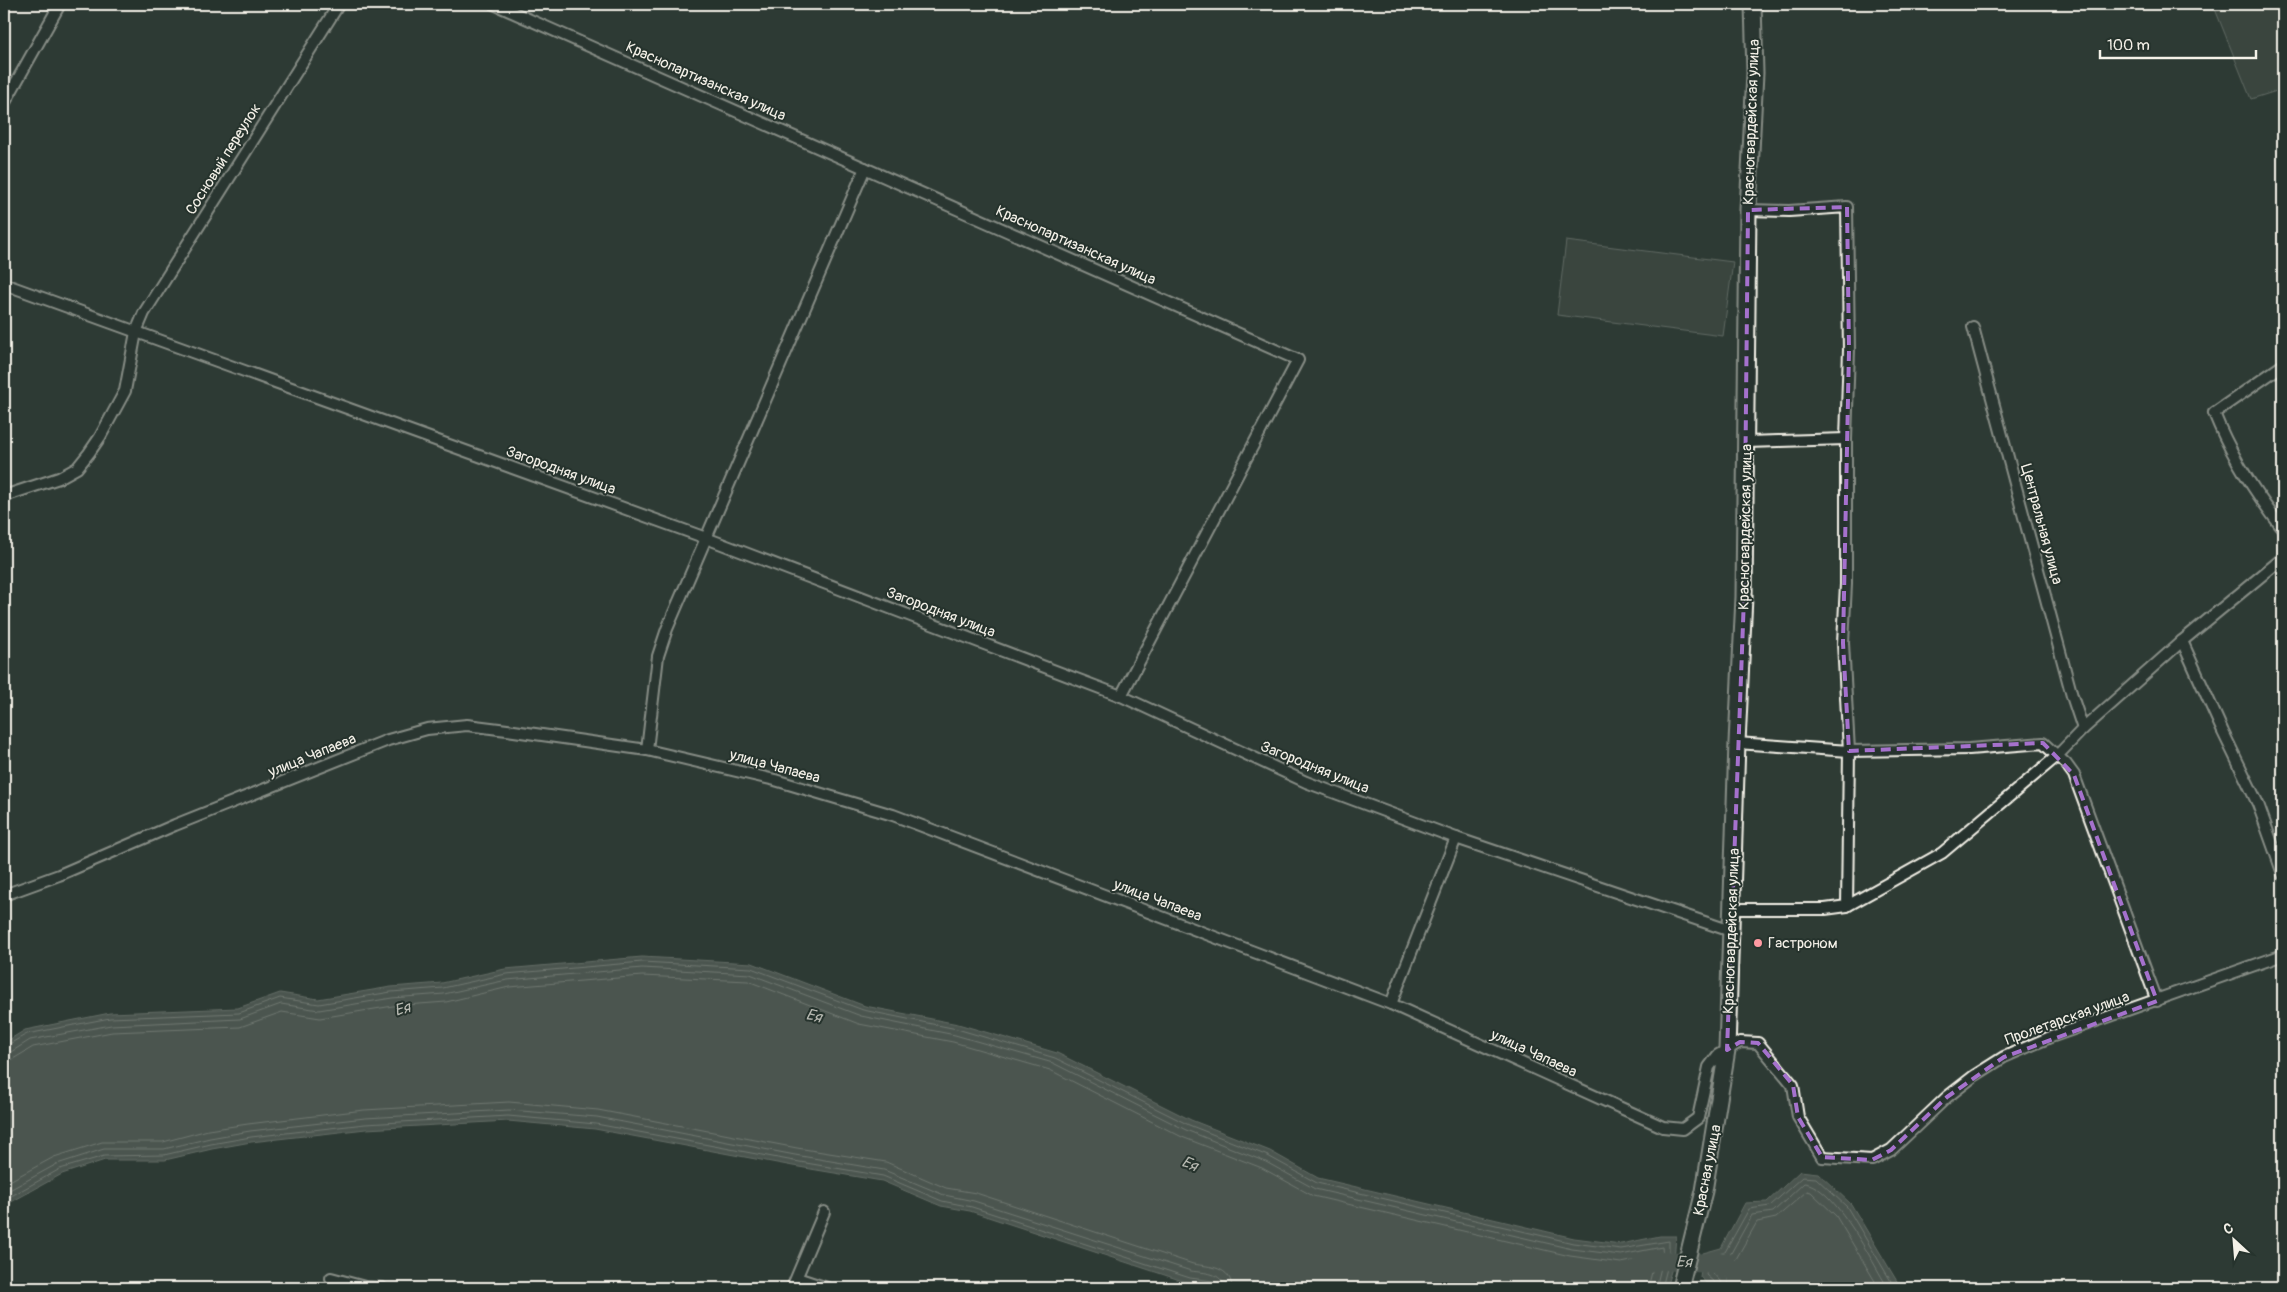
<svg xmlns="http://www.w3.org/2000/svg" width="2287" height="1292" viewBox="0 0 2287 1292" font-family="Pangolin,sans-serif">
  <style>
    .green { fill: #48524c; stroke: #9ea29a }
    .water { fill: #6f7770; stroke: #a4a8a0 }
    .lines { fill: none; stroke-linecap: round; stroke-linejoin: round }
    .shore { stroke: #bfc0b8; stroke-width: 1 }
    .river { stroke: #6f7770; stroke-width: 19 }
    .street-casing { stroke: #f4f1e8; stroke-width: 14 }
    .secondary-casing { stroke: #f4f1e8; stroke-width: 19 }
    .street { stroke: #26332d; stroke-width: 10 }
    .secondary { stroke: #26332d; stroke-width: 15 }
    .marked { fill: none; stroke: #a571cd; stroke-width: 4; stroke-dasharray: 10 6; stroke-linejoin: round }
    .poi-dot { fill: #ff9aa2; stroke: #26332d; stroke-width: 2 }
    .labels { text-anchor: middle; stroke-width: 4; stroke-linejoin: round; paint-order: stroke }
    .street-label { font-size: 15px; fill: #f4f1e8; stroke: #26332d }
    .poi-label { font-size: 15px; fill: #f4f1e8; stroke: #26332d; text-anchor: start }
    .water-label { font-size: 16px; font-style: italic; fill: #b8bab2; stroke: #26332d }
  </style>
  <rect width="100%" height="100%" fill="#2e3b34"/>
  <filter id="ink" filterUnits="userSpaceOnUse"><feTurbulence type="fractalNoise" baseFrequency=".02" numOctaves="2"/><feDisplacementMap in="SourceGraphic" scale="10" xChannelSelector="R" yChannelSelector="G"/><feConvolveMatrix kernelMatrix="1 2 1 2 8 2 1 2 1" color-interpolation-filters="sRGB"/></filter>
  <g filter="url(#ink)">
    <g class="green">
      <path d="M2213,4H2283V89L2251,99Z"/>
      <path d="M1566,241L1733,262L1723,336L1557,315Z"/>
    </g>
    <g class="water">
      <path d="M642,957L752,963L865,1006L958,1024L1057,1053L1191,1120L1270,1151L1318,1178L1574,1238L1621,1244L1660,1236H1676L1674,1261L1666,1288H1230L1189,1283L970,1211L941,1206L882,1181L793,1166L595,1129L508,1121L366,1129L251,1142L212,1149L165,1160H105L62,1174L4,1206V1043L25,1030L110,1013L238,1008L280,993L318,999L391,987L442,983L505,969Z"/>
      <path d="M1800,1171L1818,1173L1851,1204L1901,1288H1712L1700,1277L1703,1253L1721,1248L1745,1203L1767,1202Z"/>
    </g>
    <g class="lines">
      <g class="shore">
        <path d="M4,1047L27,1034L110,1018L239,1013L280,998L319,1004L391,992L443,988L506,974L642,962L751,968L863,1010L957,1029L1055,1058L1189,1125L1268,1156L1317,1183L1573,1243L1621,1249L1669,1241V1260L1662,1288"/>
        <path d="M4,1053L11,1052L30,1040L111,1025L240,1019L281,1004L319,1010L392,998L444,994L507,980L642,968L750,974L861,1016L955,1035L1053,1063L1186,1130L1266,1162L1315,1189L1572,1249L1621,1255L1662,1247L1663,1259L1656,1288"/>
        <path d="M4,1061L13,1059L33,1047L112,1032L240,1027L282,1012L320,1018L393,1006L446,1002L509,987L642,976L748,981L859,1024L953,1042L1050,1070L1182,1137L1262,1168L1313,1196L1570,1256L1621,1263L1653,1257L1655,1260L1648,1288"/>
        <path d="M4,1184L54,1157L102,1142H163L208,1130L248,1124L364,1110L509,1102L598,1110L797,1148L886,1162L946,1188L976,1193L1193,1264C1210,1267 1231,1266 1232,1288"/>
        <path d="M4,1193L57,1164L104,1149H164L210,1138L250,1131L365,1118L509,1110L597,1117L795,1155L884,1170L944,1195L974,1201L1191,1271C1204,1273 1223,1272 1224,1288"/>
        <path d="M4,1200L60,1169L104,1156L164,1155L211,1144L251,1137L365,1124L508,1116L596,1124L794,1161L883,1176L942,1201L972,1207L1190,1278L1213,1281L1218,1284V1288"/>
        <path d="M1715,1288V1283L1706,1275L1708,1257L1725,1252L1749,1209L1770,1206L1802,1177L1816,1178L1847,1207L1895,1288"/>
        <path d="M1722,1288L1720,1281L1712,1272L1715,1262L1730,1255L1752,1215L1773,1212L1804,1183C1835,1186 1872,1262 1888,1288"/>
        <path d="M1729,1288L1728,1279L1721,1269L1736,1259L1757,1222L1776,1218L1807,1191L1811,1192L1836,1216L1879,1288"/>
      </g>
      <path class="river" d="M1619,1288L1633,1271L1655,1260L1703,1263L1725,1262L1748,1288"/>
      <defs>
        <g id="street">
          <path d="M494,4L1298,360L1121,696"/>
          <path d="M4,104L60,4"/>
          <path d="M1748,210L1789,211L1847,207L1849,350L1846,439V584L1843,643L1849,751L1847,906"/>
          <path d="M4,284L706,538L1121,696L1306,782L1456,838L1731,931"/>
          <path d="M1973,327L2072,696L2083,729"/>
          <path d="M2283,365L2214,413C2231,456 2255,493 2283,529"/>
          <path d="M1747,442L1846,439"/>
          <path d="M4,496L59,478L77,468L89,453L100,437L125,391L136,332L144,313L339,4"/>
          <path d="M2182,641L2223,732L2258,804L2283,874"/>
          <path d="M1737,743L1849,751L1969,749L2043,743L2066,764L2074,775L2157,1001"/>
          <path d="M647,750L658,656L667,629L865,168"/>
          <path d="M4,895L59,875L175,825L388,740L427,729L467,725L507,730L647,750L775,780L893,815L1391,1004L1663,1127L1683,1129L1698,1118L1709,1067L1718,1055L1740,1042L1758,1043L1793,1085L1798,1117L1822,1157L1872,1160L1891,1150L1947,1097L1974,1076L2004,1057L2048,1038L2283,955"/>
          <path d="M1733,909H1825L1847,906L1942,853L2056,757L2083,729L2182,641L2283,558"/>
          <path d="M1391,1004L1456,838"/>
          <path d="M331,1278L365,1287L382,1288"/>
          <path d="M797,1278L827,1288"/>
          <path d="M792,1288L824,1212"/>
        </g>
        <path id="secondary" d="M1680,1288L1704,1191L1727,1050L1737,743L1744,597L1748,210L1755,73L1753,4"/>
      </defs>
      <use href="#street" class="street-casing"/>
      <use href="#secondary" class="secondary-casing"/>
      <use href="#street" class="street"/>
      <use href="#secondary" class="secondary"/>
    </g>
  </g>
  <path d="M0 0H2287V1292H0ZM1847,207L1849,350L1843,643L1849,751L2043,743L2074,775L2157,1001L2004,1057L1947,1097L1891,1150L1872,1160L1822,1157L1798,1117L1793,1085L1758,1043L1740,1042L1727,1050L1744,597L1748,210Z" fill="#2e3b34" fill-opacity=".55" fill-rule="evenodd"/>
  <path class="marked" d="M1847,207L1849,350L1843,643L1849,751L2043,743L2074,775L2157,1001L2004,1057L1947,1097L1891,1150L1872,1160L1822,1157L1798,1117L1793,1085L1758,1043L1740,1042L1727,1050L1744,597L1748,210Z"/>
  <circle class="poi-dot" cx="1758" cy="943" r="5"/>
  <g class="labels">
    <g class="street-label">
      <text transform="translate(706 81) rotate(24)" y="5">Краснопартизанская улица</text>
      <text transform="translate(1751 122) rotate(-88)" y="5">Красногвардейская улица</text>
      <text transform="translate(223 159) rotate(-58)" y="5">Сосновый переулок</text>
      <text transform="translate(1076 245) rotate(24)" y="5">Краснопартизанская улица</text>
      <text transform="translate(561 470) rotate(20)" y="5">Загородняя улица</text>
      <text transform="translate(2042 524) rotate(75)" y="5">Центральная улица</text>
      <text transform="translate(1745 527) rotate(-89)" y="5">Красногвардейская улица</text>
      <text transform="translate(941 612) rotate(21)" y="5">Загородняя улица</text>
      <text transform="translate(312 755) rotate(-22)" y="5">улица Чапаева</text>
      <text transform="translate(775 766) rotate(15)" y="5">улица Чапаева</text>
      <text transform="translate(1315 767) rotate(22)" y="5">Загородняя улица</text>
      <text transform="translate(1158 900) rotate(21)" y="5">улица Чапаева</text>
      <text transform="translate(1731 931) rotate(-88)" y="5">Красногвардейская улица</text>
      <text transform="translate(2067 1018) rotate(-20)" y="5">Пролетарская улица</text>
      <text transform="translate(1534 1053) rotate(25)" y="5">улица Чапаева</text>
      <text transform="translate(1707 1170) rotate(-79)" y="5">Красная улица</text>
    </g>
    <g class="poi-label">
      <text x="1768" y="948">Гастроном</text>
    </g>
    <g class="water-label">
      <text transform="translate(402 1008) rotate(-16)" y="6">Ея</text>
      <text transform="translate(814 1015) rotate(13)" y="6">Ея</text>
      <text transform="translate(1190 1163) rotate(22)" y="6">Ея</text>
      <text transform="translate(1684 1261) rotate(2)" y="6">Ея</text>
    </g>
  </g>
  <rect width="2287" height="1292" fill="none" stroke="#26332d" stroke-width="20"/>
  <rect x="10" y="10" width="2267" height="1272" fill="none" stroke="#f4f1e8" stroke-width="2" filter="url(#ink)"/>
  <g transform="translate(2234 1240) rotate(334)" stroke="#26332d" stroke-width="4" paint-order="stroke">
  <path d="M0-4L9 19L0 12L-9 19Z" fill="#f4f1e8"/>
  <text y="-8" font-size="14" font-weight="bold" text-anchor="middle" fill="#f4f1e8">С</text>
  </g>
  <path d="M2100 50v8h156v-8" fill="none" stroke="#f4f1e8" stroke-width="2.5"/>
  <text x="2107" y="50" font-size="15" fill="#f4f1e8" stroke="#26332d" stroke-width="4" paint-order="stroke">100 m</text>
</svg>
